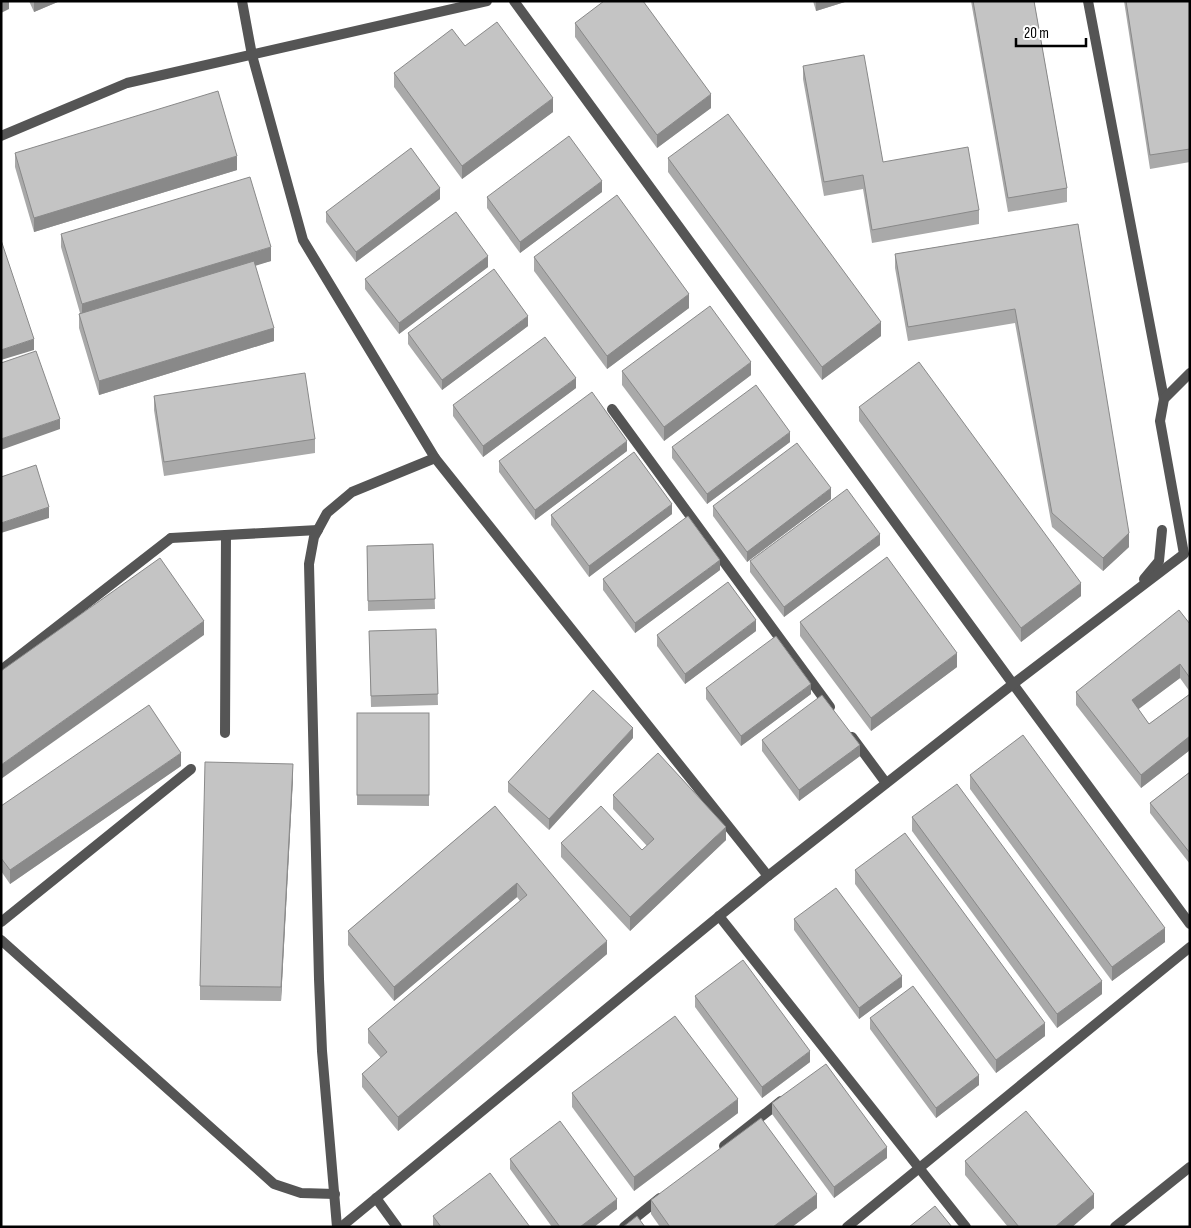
<svg xmlns="http://www.w3.org/2000/svg" width="1191" height="1228" viewBox="0 0 1191 1228" font-family="'Sofia Sans Condensed',sans-serif">
  <style>
    .lines { fill: none; stroke-linecap: round; stroke-linejoin: round }
    .service { stroke: #555; stroke-width: 10 }
    .minor { stroke: #555; stroke-width: 10 }
    .wall { fill: #a9a9a9 }
    .shaded-wall { fill: #898989 }
    .building { fill: #c4c4c4; stroke: #898989 }
  </style>
  <rect width="100%" height="100%" fill="#fff"/>
  <g class="lines">
    <g class="service">
      <path d="M612,409L830,707"/>
      <path d="M1,670L171,538"/>
      <path d="M225,733L226,535"/>
      <path d="M852,737L886,783"/>
      <path d="M724,1146L781,1101"/>
      <path d="M624,1227L660,1198"/>
    </g>
    <g class="minor">
      <path d="M242,1L252,55L303,240L435,458L768,876"/>
      <path d="M514,1L1013,684L1190,924"/>
      <path d="M1088,1L1164,399"/>
      <path d="M1,136L127,83L487,1"/>
      <path d="M171,538L318,530"/>
      <path d="M1144,579L1159,561L1162,530"/>
      <path d="M719,916L966,1227"/>
      <path d="M1,922L191,769"/>
      <path d="M1,940L274,1184L301,1193L335,1194"/>
      <path d="M376,1198L397,1227"/>
      <path d="M337,1227L322,1051L319,979L309,564L314,537L327,513L352,492L435,458"/>
      <path d="M341,1227L768,876L1013,684L1184,554L1160,421L1164,399L1190,373"/>
      <path d="M847,1227L1190,947"/>
      <path d="M1115,1227L1190,1167"/>
    </g>
  </g>
  <g class="wall">
    <path d="M29,1H60L34,12Z"/>
    <path d="M813,1H848L816,11Z"/>
    <path d="M971,1H1034L1067,188V202L1008,212Z"/>
    <path d="M1124,1H1190V162L1150,169Z"/>
    <path d="M575,23L711,108L657,148L575,37Z"/>
    <path d="M465,46L553,112L462,179L394,87V73Z"/>
    <path d="M803,66L883,162L979,210V224L872,243L863,189L824,196L803,79Z"/>
    <path d="M15,153L237,170L34,232L15,167Z"/>
    <path d="M668,158L881,336L822,380L668,172Z"/>
    <path d="M602,192L520,253L487,208V197Z"/>
    <path d="M440,199L356,262L326,222V212Z"/>
    <path d="M1078,224L1129,547L1103,571L1052,527L1015,323L908,341L895,268V254Z"/>
    <path d="M61,234L271,261L255,265L274,341L99,395L79,328V314L80,313L61,247Z"/>
    <path d="M534,257L689,308L607,369L534,271Z"/>
    <path d="M488,267L399,334L365,289V279Z"/>
    <path d="M528,326L442,390L408,344V333Z"/>
    <path d="M622,371L751,375L664,441L622,385Z"/>
    <path d="M576,388L483,457L453,416V405Z"/>
    <path d="M154,396L315,439V453L164,476L154,410Z"/>
    <path d="M859,407L1081,596L1021,642L859,421Z"/>
    <path d="M790,442L707,504L672,458V447Z"/>
    <path d="M627,451L535,520L499,472V461Z"/>
    <path d="M831,499L747,562L713,516V506Z"/>
    <path d="M672,514L589,577L551,525V515Z"/>
    <path d="M433,544L435,609L368,611L367,546Z"/>
    <path d="M880,545L784,617L750,572V561Z"/>
    <path d="M720,570L635,633L603,590V579Z"/>
    <path d="M800,622L957,667L871,731L800,636Z"/>
    <path d="M1190,624V692L1180,678L1138,709L1149,724L1190,694V750L1141,788L1076,705V692Z"/>
    <path d="M436,629L438,705L371,707L369,631Z"/>
    <path d="M756,631L685,684L657,646V635Z"/>
    <path d="M706,688L811,694L741,746L706,699Z"/>
    <path d="M357,713H429V806L357,805Z"/>
    <path d="M633,738L549,830L508,792V782Z"/>
    <path d="M762,740L860,756L799,801L762,751Z"/>
    <path d="M181,766L10,884L1,871V806Z"/>
    <path d="M1190,772V864L1150,813V803Z"/>
    <path d="M970,775L1165,942L1112,981L970,789Z"/>
    <path d="M293,778L281,1001L200,1000V986Z"/>
    <path d="M613,795L726,840L630,931L561,857V843L642,850L647,846L613,809Z"/>
    <path d="M495,806L607,954L398,1131L362,1087V1074L381,1058L368,1043V1029L520,901L517,897L394,1001L348,945V931Z"/>
    <path d="M912,817L1102,994L1057,1028L912,831Z"/>
    <path d="M855,870L1045,1036L996,1073L855,884Z"/>
    <path d="M794,919L902,987L859,1019L794,930Z"/>
    <path d="M695,996L810,1062L762,1098L695,1007Z"/>
    <path d="M870,1018L979,1085L936,1118L870,1029Z"/>
    <path d="M572,1093L738,1113L634,1191L572,1107Z"/>
    <path d="M772,1103L887,1158L834,1198L772,1114Z"/>
    <path d="M510,1159L617,1209L594,1227H552L510,1169Z"/>
    <path d="M965,1161L1094,1208L1072,1227H1008L965,1175Z"/>
    <path d="M651,1200L817,1208L792,1227H660L651,1214Z"/>
    <path d="M433,1216L530,1227H433Z"/>
  </g>
  <g class="shaded-wall">
    <path d="M1,1H9V9L1,13Z"/>
    <path d="M34,1H60L34,12Z"/>
    <path d="M816,1H848L816,11Z"/>
    <path d="M711,94V108L657,148V135Z"/>
    <path d="M553,98V112L462,179V166Z"/>
    <path d="M237,156V170L34,232V218Z"/>
    <path d="M602,181V192L520,253V242Z"/>
    <path d="M440,188V199L356,262V252Z"/>
    <path d="M271,247V261L82,318V304Z"/>
    <path d="M488,256V267L399,334V323Z"/>
    <path d="M689,294V308L607,369V356Z"/>
    <path d="M528,316V326L442,390V380Z"/>
    <path d="M881,322V336L822,380V367Z"/>
    <path d="M274,328V341L99,395V381Z"/>
    <path d="M34,339V350L1,360V350Z"/>
    <path d="M751,362V375L664,441V427Z"/>
    <path d="M576,378V388L483,457V446Z"/>
    <path d="M60,419V429L1,450V439Z"/>
    <path d="M790,432V442L707,504V494Z"/>
    <path d="M627,441V451L535,520V510Z"/>
    <path d="M831,488V499L747,562V552Z"/>
    <path d="M672,504V514L589,577V566Z"/>
    <path d="M49,507V518L1,533V523Z"/>
    <path d="M1129,533V547L1103,571V558Z"/>
    <path d="M880,534V545L784,617V607Z"/>
    <path d="M720,560V570L635,633V623Z"/>
    <path d="M1081,583V596L1021,642V628Z"/>
    <path d="M756,620V631L685,684V674Z"/>
    <path d="M204,621V635L1,779V765Z"/>
    <path d="M957,653V667L871,731V718Z"/>
    <path d="M1180,664V678L1132,714V700Z"/>
    <path d="M811,684V694L741,746V736Z"/>
    <path d="M633,728V738L549,830V819Z"/>
    <path d="M1190,736V750L1141,788V775Z"/>
    <path d="M860,745V756L799,801V790Z"/>
    <path d="M181,753V766L10,884V870Z"/>
    <path d="M293,764V778L281,1001V987Z"/>
    <path d="M726,827V840L630,931V917Z"/>
    <path d="M517,883V897L394,1001V987Z"/>
    <path d="M1165,928V942L1112,981V967Z"/>
    <path d="M607,941V954L398,1131V1117Z"/>
    <path d="M902,976V987L859,1019V1008Z"/>
    <path d="M1102,981V994L1057,1028V1014Z"/>
    <path d="M1045,1023V1036L996,1073V1060Z"/>
    <path d="M810,1051V1062L762,1098V1087Z"/>
    <path d="M979,1075V1085L936,1118V1108Z"/>
    <path d="M738,1099V1113L634,1191V1177Z"/>
    <path d="M887,1147V1158L834,1198V1187Z"/>
    <path d="M817,1194V1208L792,1227H773Z"/>
    <path d="M1094,1194V1208L1072,1227H1055Z"/>
    <path d="M617,1199V1209L594,1227H580Z"/>
  </g>
  <g class="building">
    <path d="M604,1H643L711,94L657,135L575,23Z"/>
    <path d="M973,1H1034L1067,188L1008,198Z"/>
    <path d="M1126,1H1190V149L1150,155Z"/>
    <path d="M497,22L553,98L462,166L394,73L452,29L465,46Z"/>
    <path d="M864,55L883,162L968,147L979,210L872,230L863,175L824,182L803,66Z"/>
    <path d="M218,91L237,156L34,218L15,153Z"/>
    <path d="M728,114L881,322L822,367L668,158Z"/>
    <path d="M569,136L602,181L520,242L487,197Z"/>
    <path d="M411,148L440,188L356,252L326,212Z"/>
    <path d="M250,177L271,247L82,304L61,234Z"/>
    <path d="M617,195L689,294L607,356L534,257Z"/>
    <path d="M456,212L488,256L399,323L365,279Z"/>
    <path d="M1078,224L1129,533L1103,558L1052,513L1015,309L908,327L895,254Z"/>
    <path d="M1,240L34,339L1,350Z"/>
    <path d="M254,261L274,328L99,381L79,314Z"/>
    <path d="M494,269L528,316L442,380L408,333Z"/>
    <path d="M710,306L751,362L664,427L622,371Z"/>
    <path d="M545,337L576,378L483,446L453,405Z"/>
    <path d="M36,351L60,419L1,439V363Z"/>
    <path d="M919,362L1081,583L1021,628L859,407Z"/>
    <path d="M305,373L315,439L164,462L154,396Z"/>
    <path d="M756,385L790,432L707,494L672,447Z"/>
    <path d="M592,392L627,441L535,510L499,461Z"/>
    <path d="M797,443L831,488L747,552L713,506Z"/>
    <path d="M634,452L672,504L589,566L551,515Z"/>
    <path d="M36,465L49,507L1,523V477Z"/>
    <path d="M847,489L880,534L784,607L750,561Z"/>
    <path d="M688,516L720,560L635,623L603,579Z"/>
    <path d="M433,544L435,599L368,601L367,546Z"/>
    <path d="M887,557L957,653L871,718L800,622Z"/>
    <path d="M160,558L204,621L1,765V671Z"/>
    <path d="M728,582L756,620L685,674L657,635Z"/>
    <path d="M1179,610L1190,624V678L1180,664L1132,700L1149,724L1190,694V736L1141,775L1076,692Z"/>
    <path d="M436,629L438,694L371,696L369,631Z"/>
    <path d="M776,636L811,684L741,736L706,688Z"/>
    <path d="M593,690L633,728L549,819L508,782Z"/>
    <path d="M822,695L860,745L799,790L762,740Z"/>
    <path d="M149,705L181,753L10,870L1,858V806Z"/>
    <rect x="357" y="713" width="72" height="82"/>
    <path d="M1023,735L1165,928L1112,967L970,775Z"/>
    <path d="M658,753L726,827L630,917L561,843L601,806L642,850L654,839L613,795Z"/>
    <path d="M205,762L293,764L281,987L200,986Z"/>
    <path d="M1190,772V853L1150,803Z"/>
    <path d="M957,784L1102,981L1057,1014L912,817Z"/>
    <path d="M495,806L607,941L398,1117L362,1074L387,1052L368,1029L527,895L517,883L394,987L348,931Z"/>
    <path d="M905,833L1045,1023L996,1060L855,870Z"/>
    <path d="M836,888L902,976L859,1008L794,919Z"/>
    <path d="M743,960L810,1051L762,1087L695,996Z"/>
    <path d="M913,986L979,1075L936,1108L870,1018Z"/>
    <path d="M675,1016L738,1099L634,1177L572,1093Z"/>
    <path d="M826,1064L887,1147L834,1187L772,1103Z"/>
    <path d="M1026,1111L1094,1194L1055,1227H1019L965,1161Z"/>
    <path d="M761,1118L817,1194L773,1227H670L651,1200Z"/>
    <path d="M560,1121L617,1199L580,1227H560L510,1159Z"/>
    <path d="M490,1173L530,1227H441L433,1216Z"/>
    <path d="M935,1206L952,1227H909Z"/>
    <path d="M637,1216L645,1227H623Z"/>
  </g>
  <rect width="1191" height="1228" fill="none" stroke="#000000" stroke-width="5"/>
  <path d="M1016 38v8h70v-8" fill="none" stroke="#000000" stroke-width="2.5"/>
  <text x="1024" y="38" font-size="15" fill="#000000" stroke="#ffffff" stroke-width="4" paint-order="stroke">20 m</text>
</svg>
